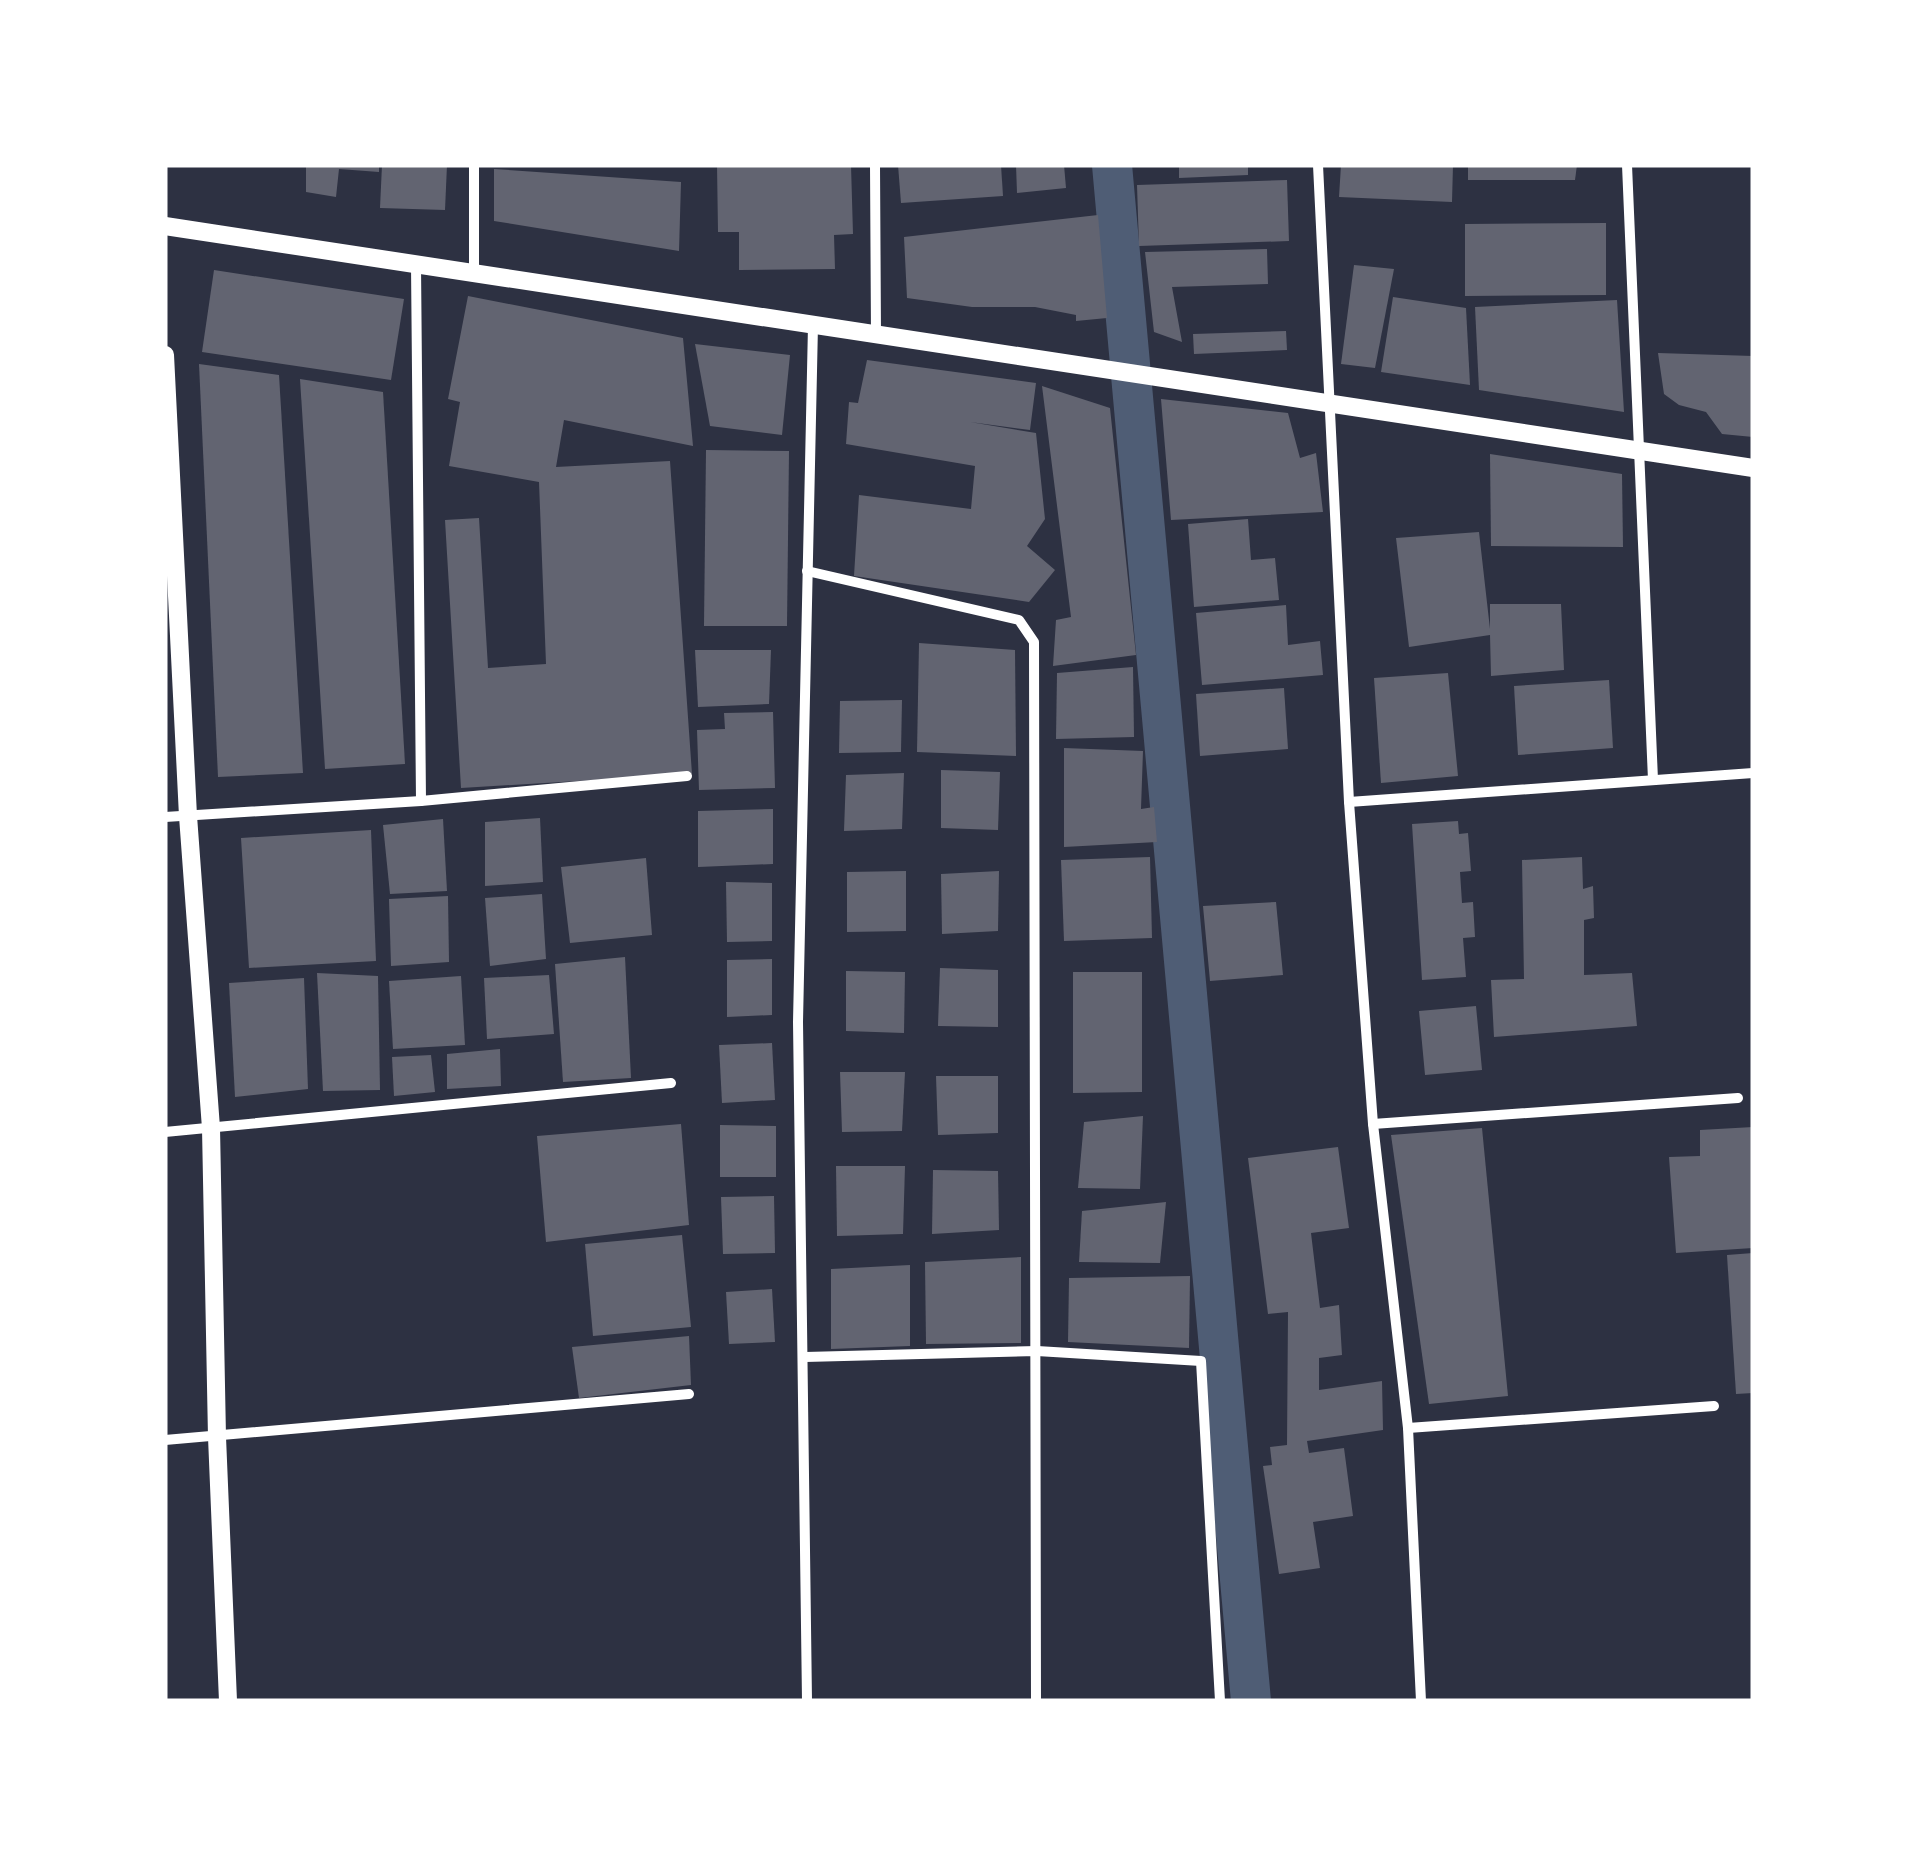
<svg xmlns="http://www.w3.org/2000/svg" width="1918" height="1866" viewBox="0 0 1918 1866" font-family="Lora,serif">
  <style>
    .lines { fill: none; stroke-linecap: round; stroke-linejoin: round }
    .canal { stroke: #4f5d75; stroke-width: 40 }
    .building { fill: #626471 }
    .minor { stroke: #fff; stroke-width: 10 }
    .tertiary { stroke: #fff; stroke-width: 18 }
  </style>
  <rect width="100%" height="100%" fill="#2d3142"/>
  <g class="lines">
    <path class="canal" d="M1112,165L1251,1701"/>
  </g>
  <g class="building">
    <path d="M306,165H379V172L339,169L336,197L306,192Z"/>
    <path d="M382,165H447L445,210L380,208Z"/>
    <path d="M717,165H851L853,234L834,235L835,269L739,270V232H718Z"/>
    <path d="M898,165H1001L1003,196L901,203Z"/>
    <path d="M1016,165H1064L1066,188L1017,193Z"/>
    <path d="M1179,165H1248V175L1179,178Z"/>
    <path d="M1341,165H1453L1452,202L1339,197Z"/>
    <path d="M1468,165H1577L1575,180H1468Z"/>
    <path d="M494,169L681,182L679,251L494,221Z"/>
    <path d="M1287,180L1289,241L1139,246L1137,185Z"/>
    <path d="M1098,215L1107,318L1076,321V315L1035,307H972L907,298L904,237Z"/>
    <path d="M1606,223V295L1465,296V224Z"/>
    <path d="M1267,249L1268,284L1172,287L1182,342L1154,332L1145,252Z"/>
    <path d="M1354,265L1394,269L1375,368L1341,364Z"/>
    <path d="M214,270L404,299L391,380L202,352Z"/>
    <path d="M468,296L683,338L693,446L564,420L556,467L670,461L692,774L461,788L445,520L479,518L488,668L546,664L539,482L449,466L460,402L448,399Z"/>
    <path d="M1393,297L1466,308L1470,385L1381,372Z"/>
    <path d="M1617,300L1624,412L1479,390L1475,307Z"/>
    <path d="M1286,331L1287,350L1194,354L1193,334Z"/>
    <path d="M695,344L790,355L782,435L710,426Z"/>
    <path d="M1658,353L1753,356V437L1722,434L1706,412L1679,405L1664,394Z"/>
    <path d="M867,360L1036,383L1030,430L970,422L1036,433L1045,519L1027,546L1055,570L1029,602L854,576L859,495L971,509L975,466L846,444L849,402L858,403Z"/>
    <path d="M199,364L279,375L303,773L218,777Z"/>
    <path d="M300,379L383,392L405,764L325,769Z"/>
    <path d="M1042,386L1110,408L1136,655L1053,666L1056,620L1071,617Z"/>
    <path d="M1161,399L1288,413L1300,458L1316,453L1323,512L1171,520Z"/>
    <path d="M706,450L789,451L787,626H704Z"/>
    <path d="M1490,454L1622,474L1623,547L1491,546Z"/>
    <path d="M1248,519L1251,560L1275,558L1279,600L1194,607L1188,524Z"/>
    <path d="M1479,532L1490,629V604H1561L1564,670L1491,676L1490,635L1409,647L1396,538Z"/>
    <path d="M1286,605L1288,645L1320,641L1323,675L1202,685L1196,613Z"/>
    <path d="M919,643L1015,650L1016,756L917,752Z"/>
    <path d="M695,650H771L769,704L698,707Z"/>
    <path d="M1133,667L1134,737L1056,739L1057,673Z"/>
    <path d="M1448,673L1458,776L1381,783L1374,678Z"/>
    <path d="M1609,680L1613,748L1518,755L1514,686Z"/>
    <path d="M1284,688L1288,749L1200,756L1196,694Z"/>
    <path d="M902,700L901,752L839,753L840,701Z"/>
    <path d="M773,712L775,788L699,790L697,730L725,729L724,713Z"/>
    <path d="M1064,748L1143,751L1141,809L1154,807L1157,842L1064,847Z"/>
    <path d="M941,770L1000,772L998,830L941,828Z"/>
    <path d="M904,773L902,829L844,831L846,775Z"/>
    <path d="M773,809V864L698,867V811Z"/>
    <path d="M540,818L543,882L485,886V822Z"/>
    <path d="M443,819L447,891L390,894L383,825Z"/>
    <path d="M1458,821L1459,834L1468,833L1471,871L1460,872L1462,903L1473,902L1475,937L1463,938L1466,977L1422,980L1412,824Z"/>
    <path d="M371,830L376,961L249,968L241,838Z"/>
    <path d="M1150,857L1152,938L1064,941L1061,860Z"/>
    <path d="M1582,857L1583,889L1593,886L1594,918L1584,920V975L1632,973L1637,1026L1494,1037L1491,980L1524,979L1522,860Z"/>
    <path d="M646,858L652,935L570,943L561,867Z"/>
    <path d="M906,871V931L847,932V872Z"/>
    <path d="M999,871L998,931L942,934L941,874Z"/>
    <path d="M726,882L772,883V941L727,942Z"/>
    <path d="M542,894L546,959L490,966L485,898Z"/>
    <path d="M448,896L449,962L391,966L389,899Z"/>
    <path d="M1276,902L1283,975L1210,981L1203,906Z"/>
    <path d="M625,957L631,1078L563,1082L555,964Z"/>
    <path d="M772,959V1015L727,1017V960Z"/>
    <path d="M940,968L998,970V1027L938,1026Z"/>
    <path d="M846,971L905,972L904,1033L846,1031Z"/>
    <path d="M1073,972H1142V1092L1073,1093Z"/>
    <path d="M317,973L378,976L380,1090L323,1091Z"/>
    <path d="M549,975L554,1034L487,1039L484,978Z"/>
    <path d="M461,976L465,1045L393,1049L389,981Z"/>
    <path d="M304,978L308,1089L235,1097L229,983Z"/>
    <path d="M1476,1006L1482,1070L1425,1075L1419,1011Z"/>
    <path d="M772,1043L775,1100L722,1103L719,1045Z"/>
    <path d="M500,1049L501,1086L447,1089V1054Z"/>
    <path d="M431,1055L435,1092L394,1096L392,1057Z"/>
    <path d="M840,1072H905L902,1131L842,1132Z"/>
    <path d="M936,1076H998V1133L938,1135Z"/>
    <path d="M1143,1116L1140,1189L1078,1188L1084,1122Z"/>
    <path d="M681,1124L689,1225L546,1242L537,1136Z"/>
    <path d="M720,1125L776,1126V1177H720Z"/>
    <path d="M1753,1127V1248L1676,1253L1669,1157L1700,1156V1130Z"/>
    <path d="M1482,1128L1508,1396L1429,1404L1391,1135Z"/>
    <path d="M1338,1147L1349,1228L1311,1233L1320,1308L1339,1305L1342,1355L1319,1358V1390L1382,1381L1383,1430L1307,1441L1309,1453L1344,1448L1353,1516L1313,1522L1320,1568L1279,1574L1263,1466L1272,1465L1270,1447L1287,1445L1288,1312L1268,1314L1248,1158Z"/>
    <path d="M836,1166H905L903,1234L837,1236Z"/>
    <path d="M933,1170L998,1171L999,1230L932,1234Z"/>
    <path d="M774,1196L775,1253L723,1254L721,1197Z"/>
    <path d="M1166,1202L1160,1263L1079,1262L1082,1211Z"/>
    <path d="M682,1235L691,1327L593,1336L585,1244Z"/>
    <path d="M1753,1253V1393L1736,1394L1727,1255Z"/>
    <path d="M1021,1257V1343L926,1344L925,1262Z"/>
    <path d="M910,1265V1346L831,1349V1269Z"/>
    <path d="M1190,1276L1189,1348L1068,1342L1069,1278Z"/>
    <path d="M772,1289L775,1342L729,1344L726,1292Z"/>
    <path d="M689,1336L691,1385L579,1398L572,1347Z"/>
  </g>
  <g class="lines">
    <g class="minor">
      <path d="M875,165L876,335"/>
      <path d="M1318,165L1349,802L1373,1124L1408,1428L1421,1701"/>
      <path d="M1627,165L1653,780"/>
      <path d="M416,265L421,801"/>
      <path d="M474,273V165"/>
      <path d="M807,571L1019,620L1034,642L1036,1701"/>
      <path d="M1349,802L1753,773"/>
      <path d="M165,817L421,801L687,776"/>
      <path d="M1373,1124L1738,1098"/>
      <path d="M165,1132L671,1083"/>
      <path d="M805,1357L1037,1351L1201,1361L1220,1701"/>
      <path d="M1408,1428L1714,1406"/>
      <path d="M165,1440L689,1394"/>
      <path d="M807,1701L798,1022L813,325"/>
    </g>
    <g class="tertiary">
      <path d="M165,226L1753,468"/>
      <path d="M165,355L188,816L211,1128L217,1437L228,1701"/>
    </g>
  </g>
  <rect width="1918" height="1866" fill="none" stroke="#ffffff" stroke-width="335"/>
</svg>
